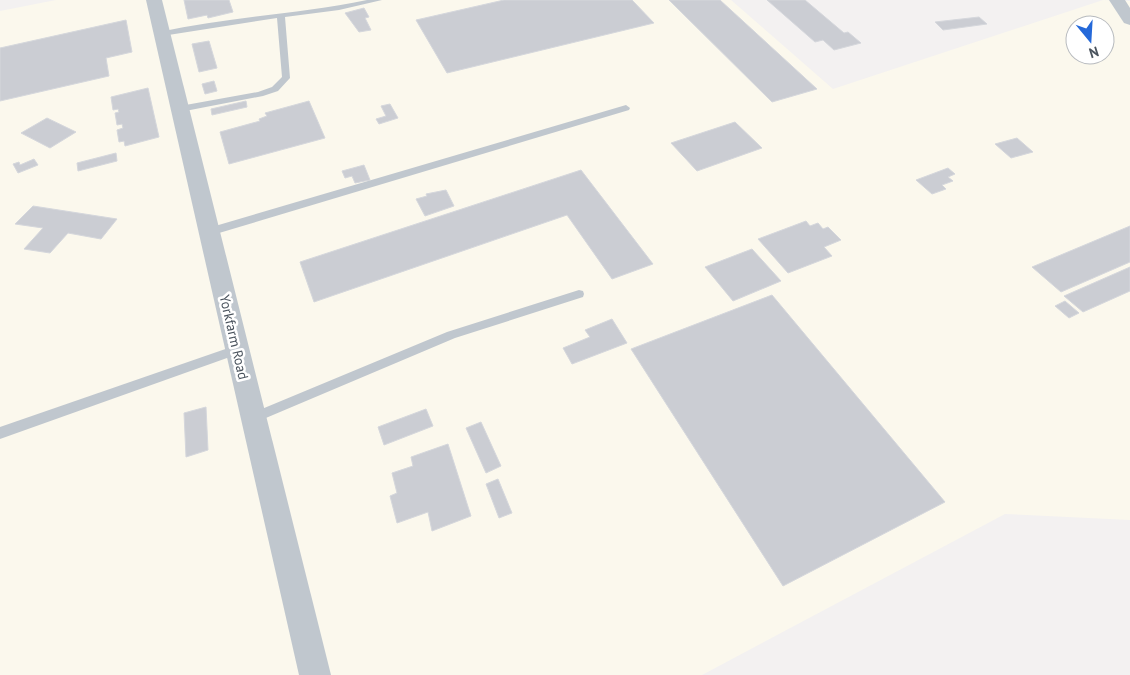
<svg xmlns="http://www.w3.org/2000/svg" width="1130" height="675" viewBox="0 0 1130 675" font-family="'PT Sans',sans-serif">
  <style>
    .commercial { fill: #fbf8ed; fill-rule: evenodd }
    .building { fill: #cbcdd3; stroke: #d5d7dc }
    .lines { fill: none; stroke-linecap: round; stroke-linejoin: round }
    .lane { fill: #c0c7ce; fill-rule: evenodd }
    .street { fill: #c0c7ce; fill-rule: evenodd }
    .labels { text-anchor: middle; stroke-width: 5; stroke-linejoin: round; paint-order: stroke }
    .street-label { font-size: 14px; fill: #4a535d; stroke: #fff }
  </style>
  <rect width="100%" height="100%" fill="#f3f1f1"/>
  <path class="commercial" d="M56,0H731L833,89L1103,0L1130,1V520L1005,514L702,675H0V11ZM1075,25H1105V55H1075Z"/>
  <g class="building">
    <path d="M184,0H229L233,12L208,18L207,15L188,19Z"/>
    <path d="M504,0H632L654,23L447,73L416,20Z"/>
    <path d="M669,0H720L817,89L772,102Z"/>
    <path d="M767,0H805L844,33L848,32L861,43L834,50L823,40L815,42Z"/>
    <path d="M364,8L369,17L365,18L371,30L359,32L345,13Z"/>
    <path d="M979,17L987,24L943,30L935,22Z"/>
    <path d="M126,20L132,52L106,58L109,76L0,101V48Z"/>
    <path d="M209,41L217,68L199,72L192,44Z"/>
    <path d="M214,81L217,91L205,94L202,84Z"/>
    <path d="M148,88L159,137L125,146L124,141L119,142L117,130L123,128L122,124L117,125L115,113L119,112L118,109L113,110L111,97Z"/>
    <path d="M246,101L247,107L212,115L211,109Z"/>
    <path d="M309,101L325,138L229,164L220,132L260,121L259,119L267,116L265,113Z"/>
    <path d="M390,104L398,118L379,124L376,119L386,116L381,106Z"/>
    <path d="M47,118L76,132L50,148L21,133Z"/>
    <path d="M735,122L762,148L697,171L671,143Z"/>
    <path d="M1017,138L1033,152L1011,158L995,144Z"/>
    <path d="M116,153L117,161L78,171L77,163Z"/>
    <path d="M34,159L38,165L18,173L13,164L19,162L20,165Z"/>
    <path d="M364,165L370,180L355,183L352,176L345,178L342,171Z"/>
    <path d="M948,168L955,174L948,177L953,181L942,185L946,189L932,194L916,180Z"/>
    <path d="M581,170L653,264L612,279L567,215L314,302L300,262Z"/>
    <path d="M446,190L454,206L425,216L416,199L427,196L426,194Z"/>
    <path d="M33,206L117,219L101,239L68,233L50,253L24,249L43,228L15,224Z"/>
    <path d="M806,221L810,226L818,223L823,229L828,227L841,240L824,247L832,256L788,273L758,239Z"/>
    <path d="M1130,226V262L1061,292L1032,267Z"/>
    <path d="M752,249L781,281L733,301L705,267Z"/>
    <path d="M1130,267V291L1083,312L1064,296Z"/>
    <path d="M772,295L945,502L783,586L631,349Z"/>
    <path d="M1065,301L1079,313L1069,318L1055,306Z"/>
    <path d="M612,319L627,343L572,364L563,348L590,337L585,330Z"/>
    <path d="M206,407L208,450L186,457L184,413Z"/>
    <path d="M426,409L433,426L384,445L378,427Z"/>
    <path d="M481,422L501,466L486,473L466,428Z"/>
    <path d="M448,444L471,516L432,531L428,512L397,523L390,496L397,493L392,473L413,466L411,457Z"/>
    <path d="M498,479L512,513L499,518L486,484Z"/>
  </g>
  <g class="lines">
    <g class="lane">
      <path d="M367,0H382L339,10L285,17L290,78L278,91L263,96L180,112L176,109L180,106L258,92L272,87L282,77L277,18L162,36L158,34L159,32C228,17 299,14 367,0Z"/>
      <path d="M626,105L630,108L629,110L209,236L204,232L205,229Z"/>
      <path d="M579,290L583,291L584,294L583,297L455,338L254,423L250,422L248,418L250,414L447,332Z"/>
      <path d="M237,345L241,347L243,350L241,353L0,439V427Z"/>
    </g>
    <g class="street">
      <path d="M146,0H162L331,675H299Z"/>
      <path d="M1109,0H1125L1130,8V25L1124,23Z"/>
    </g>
  </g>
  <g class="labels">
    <g class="street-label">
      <text transform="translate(234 337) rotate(77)" y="5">Yorkfarm Road</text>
    </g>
  </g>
  <g transform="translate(1090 40) rotate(162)"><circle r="24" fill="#ffffff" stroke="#b7babe"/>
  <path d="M0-4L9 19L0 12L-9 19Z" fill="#2569d9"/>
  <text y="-8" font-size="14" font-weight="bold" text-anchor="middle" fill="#4a535d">N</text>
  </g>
</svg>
